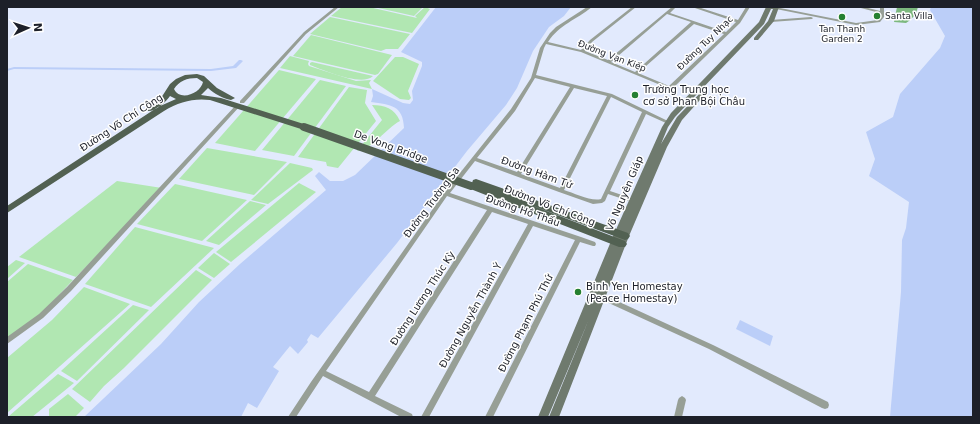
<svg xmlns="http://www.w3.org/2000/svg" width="980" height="424" viewBox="0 0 980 424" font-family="'DejaVu Sans',sans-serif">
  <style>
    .green { fill: #b1e7b2 }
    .forest { fill: #7cb87e }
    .water { fill: #bbcef8 }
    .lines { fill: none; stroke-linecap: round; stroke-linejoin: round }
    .canal { fill: #bbcef8; fill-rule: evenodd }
    .street { fill: #979f96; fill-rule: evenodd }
    .secondary { fill: #6f7a6e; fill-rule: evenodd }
    .primary { fill: #526152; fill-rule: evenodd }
    .primary-bridge { stroke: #526152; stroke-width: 8 }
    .poi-dot { fill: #258030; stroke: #fff; stroke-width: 1.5 }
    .labels { text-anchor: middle; stroke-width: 3; stroke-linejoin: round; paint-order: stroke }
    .far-poi-label { font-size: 9px; fill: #1d2029; stroke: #fff; text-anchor: start }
    .far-street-label { font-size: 9px; fill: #1d2029; stroke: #fff }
    .poi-label { font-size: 10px; fill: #1d2029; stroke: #fff; text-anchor: start }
    .street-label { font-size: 10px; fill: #1d2029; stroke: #fff }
  </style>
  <rect width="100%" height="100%" fill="#e2eafd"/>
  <g class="green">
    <path d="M342,7H369L417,18L415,16L425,7L430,9L412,33L331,16Z"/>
    <path d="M374,7H423L414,16Z"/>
    <path d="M330,17L410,34L398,49H386L381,51L310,34Z"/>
    <path d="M311,35L392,55L378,74L375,75L293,56Z"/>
    <path d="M290,56L309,61L308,64L309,66L356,81L371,80L369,83L372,89L280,68Z"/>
    <path d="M395,57H403L419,64L408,91L411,98L409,100L400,99L373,81Z"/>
    <path d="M312,62L373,76C362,87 323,70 310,65V63Z"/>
    <path d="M279,70L316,79L255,151L215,143Z"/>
    <path d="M320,80L346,86L294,156L262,150Z"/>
    <path d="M349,87L367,90L365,103L376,121L338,168L327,166L326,162L298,157Z"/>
    <path d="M372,105C385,105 394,108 400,121C385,129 374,148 357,151L382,120Z"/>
    <path d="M207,148L287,162L254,195L179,179Z"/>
    <path d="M290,163L312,168L313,170L268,204L251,200Z"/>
    <path d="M117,181L162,188L76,277L19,257Z"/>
    <path d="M299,183L316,192L231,262L216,252Z"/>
    <path d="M175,184L247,200L202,241L137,224Z"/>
    <path d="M250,201L266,205L219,245L206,241Z"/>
    <path d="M135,227L214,248L151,307L85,284Z"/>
    <path d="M214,253L230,264L214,278L198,268Z"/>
    <path d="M16,260L25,263L7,279V267Z"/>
    <path d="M28,264L73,280L37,318L7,339V282Z"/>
    <path d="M196,270L212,280L124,368L104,386L90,402L72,389Z"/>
    <path d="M84,287L130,304L7,413V358L52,320Z"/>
    <path d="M133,305L149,310L77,381L61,371Z"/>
    <path d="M58,374L74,383L32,417L9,416Z"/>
    <path d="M68,394L84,408L75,417H49V409Z"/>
  </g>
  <path class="forest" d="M897,7H918C916,15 912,19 906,23L894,22Z"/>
  <g class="water">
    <path d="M436,7H571L564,16L549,27L533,51L517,88L506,105L467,151L397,243L318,338L311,334L307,340L308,342L298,354L290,346L273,367L279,371L257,408L248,403L241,417H84L161,344L199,302L240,264L326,190L315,176L319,172L330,181H343L355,175L404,128C403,105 391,105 371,102L373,96L372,89L403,103L410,104L413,100L412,91L422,66V62L401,52Z"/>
    <path d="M931,7H973V417H890L901,292L902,240L906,228L909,202L869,176L875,159L866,132L893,117L900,94L940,48L945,36L930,10Z"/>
    <path d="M740,320L773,336L770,346L736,329Z"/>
  </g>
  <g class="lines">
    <path class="canal" d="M239,60H241L243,61L236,68L211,71L14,69L7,71V69L14,67L211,69L233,66Z"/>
    <g class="street">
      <path d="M335,7H339L306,34L244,103H240V101L304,32Z"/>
      <path d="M587,7H592C576,20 560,24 548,42L581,50L590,40L632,7H636L592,42L585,51L608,60L672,7H676L670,13L726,32L736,22L692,7H698L738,20L746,7H750L740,23L672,89H670L581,52L546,44L544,48L536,75L612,94L670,122L668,124L666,123L646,114L610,191L634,199L635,200L634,201L632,202L608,194L605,201L602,203L593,204L559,192L475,161L450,193L581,237L595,242L596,244L595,246H593L580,242L493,417H485L575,240L533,226L429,417H421L528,224L492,212L375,396L412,414L413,417H401L323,376L296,417H288L311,382L444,193L511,109L531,78L540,48L550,33L556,27ZM667,14L691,22L635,72L611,62ZM694,24L724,34L669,86L638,73ZM535,78L570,87L517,172L477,158L515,111ZM574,88L607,96L560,188L521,174ZM611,97L642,112L601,199C592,202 574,193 564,190ZM447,196L487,210L369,392L326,371Z"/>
      <path d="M775,7L856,23L878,20L880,17V13L857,7H864L880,11V7H884V17L880,22L856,25L776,9L774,8Z"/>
      <path d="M811,17L813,18L812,19L771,22L769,21L771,20Z"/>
      <path d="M236,105H238L240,106L71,291L43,318L7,344V337L39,314L67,287Z"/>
      <path d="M602,294L713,345L828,402L829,405L828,408L825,409L822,408L709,349L600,299L599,297L600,295Z"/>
      <path d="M682,396L685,398L686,400L682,417H674L678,400L679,398Z"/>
    </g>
    <path class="secondary" d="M766,7H779L774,21L758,40H754V38L768,21L773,9H771L764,24L675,117L668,127L661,144L677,117L704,89H708V91L682,120L667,147L629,236L559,417H549L589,319L548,417H538L614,234L662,127L671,113L759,22Z"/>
    <g class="primary">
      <path d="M197,74L204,76L217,88L235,98L231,100C222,98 215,94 208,88L201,95L221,98L307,125L308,127L304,130L301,129L210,100C193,98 179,102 164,111L7,213V206L158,107L176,99L170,96C166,102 155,112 147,111L146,109L161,98L170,84L176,79L185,75ZM197,78L203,82C201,93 180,102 174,89C179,81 187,78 197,78Z"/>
      <path d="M476,179L628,233L630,236L628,239L625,240L528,204L625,241L627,244L625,247H619L468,188L467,186L468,184L472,183L473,180Z"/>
    </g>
    <path class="primary-bridge" d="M304,127L471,186"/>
  </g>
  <g class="poi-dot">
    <circle cx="877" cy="16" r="4"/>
    <circle cx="842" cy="17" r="4"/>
    <circle cx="635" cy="95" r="4"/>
    <circle cx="578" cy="292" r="4"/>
  </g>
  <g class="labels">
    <g class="far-poi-label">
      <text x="885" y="19">Santa Villa</text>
      <text x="842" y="32" text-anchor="middle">Tan Thanh<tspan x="842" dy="10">Garden 2</tspan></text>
    </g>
    <g class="far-street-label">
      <text transform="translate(705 43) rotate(-44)" y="3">Đường Tuy Nhạc</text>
      <text transform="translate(612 56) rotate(21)" y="3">Đường Vạn Kiếp</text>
    </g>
    <g class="poi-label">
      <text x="643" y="93">Trường Trung học<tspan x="643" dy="12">cơ sở Phan Bội Châu</tspan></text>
      <text x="586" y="290">Binh Yen Homestay<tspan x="586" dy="12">(Peace Homestay)</tspan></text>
    </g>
    <g class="street-label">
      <text transform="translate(121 122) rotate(-33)" y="4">Đường Võ Chí Công</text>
      <text transform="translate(391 146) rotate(20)" y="4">De Vong Bridge</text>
      <text transform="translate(537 172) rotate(20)" y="4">Đường Hàm Tử</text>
      <text transform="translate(624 193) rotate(-67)" y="4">Võ Nguyên Giáp</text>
      <text transform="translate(431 202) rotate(-53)" y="4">Đường Trường Sa</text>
      <text transform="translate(550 205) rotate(21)" y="4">Đường Võ Chí Công</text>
      <text transform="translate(523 210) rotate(19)" y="4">Đường Hồ Thấu</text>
      <text transform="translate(422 298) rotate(-57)" y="4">Đường Lương Thúc Kỳ</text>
      <text transform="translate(470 315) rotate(-61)" y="4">Đường Nguyễn Thành Ý</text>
      <text transform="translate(525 323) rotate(-63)" y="4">Đường Phạm Phú Thứ</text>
    </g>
  </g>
  <rect width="980" height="424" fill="none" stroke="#1d2029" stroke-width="16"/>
  <g transform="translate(28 28) rotate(87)" stroke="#ffffff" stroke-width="3" paint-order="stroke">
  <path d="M0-3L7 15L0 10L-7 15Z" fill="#1d2029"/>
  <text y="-6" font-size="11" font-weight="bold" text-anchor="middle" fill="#1d2029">N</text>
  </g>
</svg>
